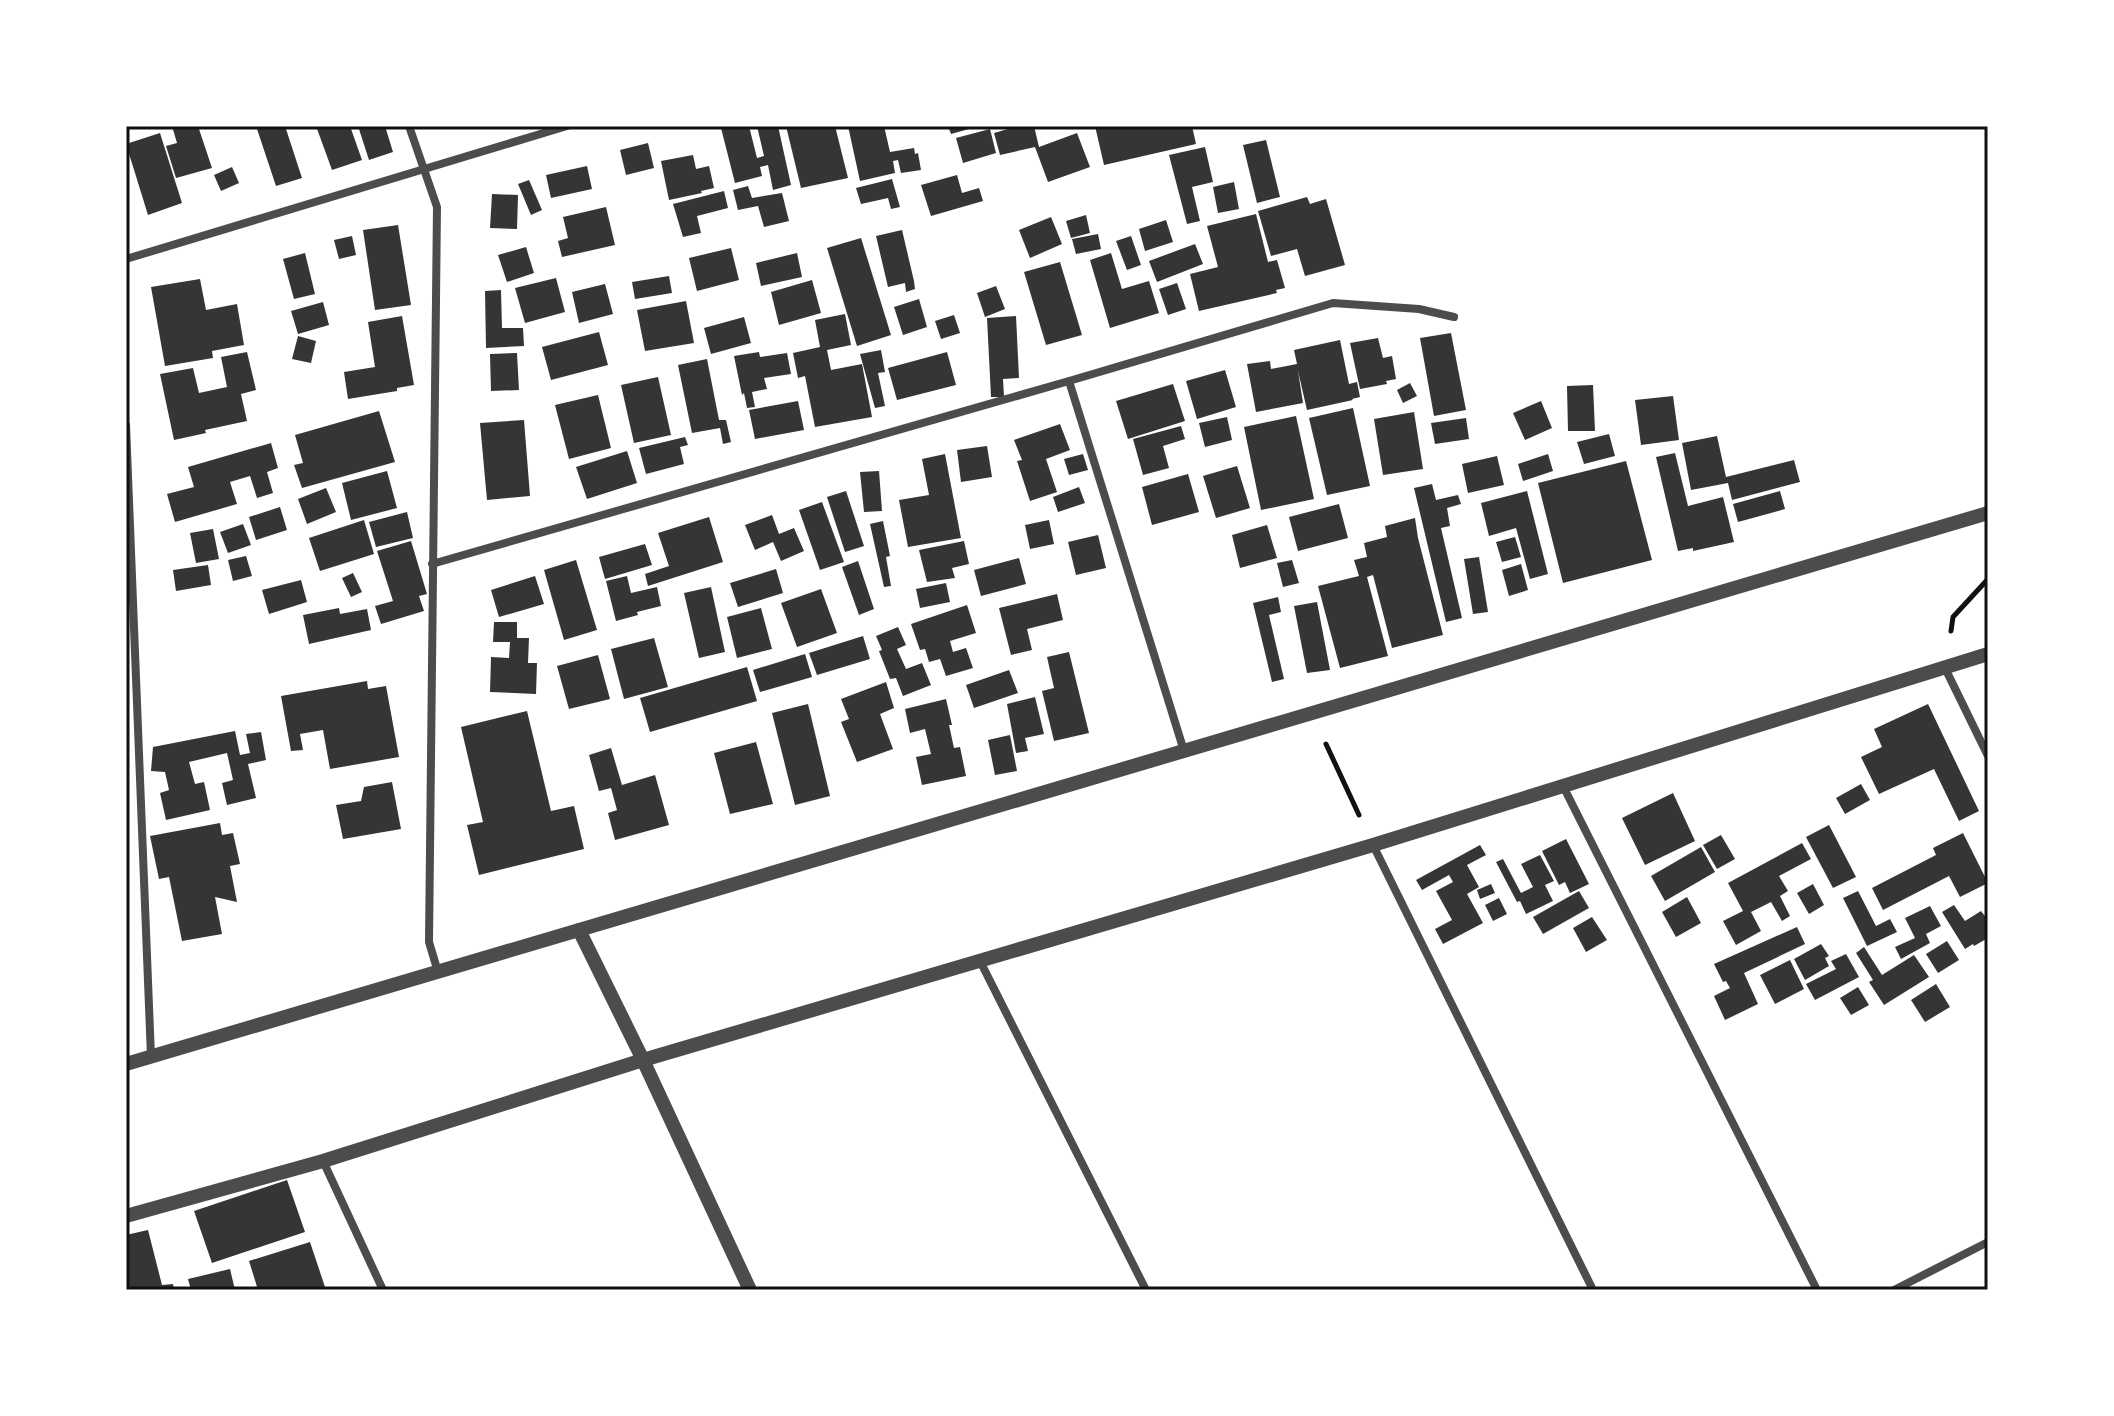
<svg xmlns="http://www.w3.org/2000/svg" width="2114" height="1416" viewBox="0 0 2114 1416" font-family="Commissioner,sans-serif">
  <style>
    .building { fill: #353535 }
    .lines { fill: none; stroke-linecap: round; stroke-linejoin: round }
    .path { stroke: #111; stroke-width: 5 }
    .minor { stroke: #4c4c4c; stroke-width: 8 }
    .tertiary { stroke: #4c4c4c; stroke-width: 14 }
    .neatline { fill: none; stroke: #111; stroke-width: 3 }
  </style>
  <rect width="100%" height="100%" fill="#fff"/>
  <g class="building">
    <path d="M172,126H198L212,168L176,178L166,146L177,143Z"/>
    <path d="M256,126H285L302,178L276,186Z"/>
    <path d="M316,126H350L362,160L332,170Z"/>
    <path d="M358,126H385L393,152L369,160Z"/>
    <path d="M729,126H749L757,158L764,156L757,126H778L791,185L773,190L768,165L760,167L762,176L735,183L721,128Z"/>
    <path d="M786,126H835L848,178L801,188Z"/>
    <path d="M848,126H884L890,152L914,148L915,154L918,153L921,170L901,173L898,160L893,161L895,173L860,181Z"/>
    <path d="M948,126H976V127L951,134Z"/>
    <path d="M1018,126H1034L1039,147L1077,133L1090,167L1048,182L1035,147L1000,155L994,133Z"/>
    <path d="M1095,126H1192L1196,144L1104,165Z"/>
    <path d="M990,129L996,153L963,163L956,138Z"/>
    <path d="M160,133L182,203L148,215L126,144Z"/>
    <path d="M1266,140L1280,197L1257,203L1243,145Z"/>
    <path d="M648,143L654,168L626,175L620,150Z"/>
    <path d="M1205,147L1213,182L1192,187L1200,221L1187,224L1169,155Z"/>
    <path d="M693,155L696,169L709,166L714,188L701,191L702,193L669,200L661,161Z"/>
    <path d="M587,166L592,189L551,198L546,175Z"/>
    <path d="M232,167L239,183L221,191L214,175Z"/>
    <path d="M957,175L962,193L979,188L983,201L931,216L921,185Z"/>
    <path d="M892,179L900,207L891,209L888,198L861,204L856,188Z"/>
    <path d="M529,180L542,210L531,215L518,184Z"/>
    <path d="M1234,182L1239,209L1218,213L1213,187Z"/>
    <path d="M748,186L752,198L782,193L789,221L764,227L758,206L738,210L733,190Z"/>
    <path d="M724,191L728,208L697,216L701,233L683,237L673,204Z"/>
    <path d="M492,194L518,195L517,229L490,228Z"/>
    <path d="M1307,197L1310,204L1326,199L1345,265L1305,276L1297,249L1271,256L1258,211Z"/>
    <path d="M606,207L615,245L562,257L558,241L568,238L563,217Z"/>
    <path d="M1256,214L1268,262L1277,260L1285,288L1276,290L1277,293L1199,311L1190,274L1218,267L1207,226Z"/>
    <path d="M1086,215L1090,233L1071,238L1066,221Z"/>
    <path d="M1051,217L1062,244L1030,258L1019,230Z"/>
    <path d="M1166,220L1173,242L1145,251L1139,229Z"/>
    <path d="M398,225L411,305L375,310L363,230Z"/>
    <path d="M902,230L914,281L915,289L906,292L905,283L888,287L876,236Z"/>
    <path d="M1098,234L1101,249L1076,254L1072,239Z"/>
    <path d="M352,236L356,255L339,259L334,240Z"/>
    <path d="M1131,236L1141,265L1127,270L1116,241Z"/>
    <path d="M861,238L891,335L857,346L827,248Z"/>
    <path d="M1195,244L1203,264L1157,282L1149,261Z"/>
    <path d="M526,247L534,273L507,282L498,255Z"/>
    <path d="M731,248L739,280L697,291L689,258Z"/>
    <path d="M305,253L315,294L294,299L283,259Z"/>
    <path d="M797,253L802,277L761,286L756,263Z"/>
    <path d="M1111,253L1122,289L1149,281L1159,313L1110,328L1090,260Z"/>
    <path d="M1060,262L1082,335L1046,345L1024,272Z"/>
    <path d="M669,276L672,293L635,299L632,282Z"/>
    <path d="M556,278L565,312L525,323L515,288Z"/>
    <path d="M200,279L206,310L237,304L244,345L212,351L213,358L165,366L151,287Z"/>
    <path d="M812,280L821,313L779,325L771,292Z"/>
    <path d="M1177,283L1186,309L1168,315L1159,289Z"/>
    <path d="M605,284L613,314L579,323L572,292Z"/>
    <path d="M996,286L1005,309L985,317L977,293Z"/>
    <path d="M501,290L502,328H523L524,346L486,348L485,291Z"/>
    <path d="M919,299L927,327L903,335L894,307Z"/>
    <path d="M686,301L694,343L645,351L637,310Z"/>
    <path d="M323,302L329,325L298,334L291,311Z"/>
    <path d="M845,314L851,345L827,350L831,370L862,364L872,417L815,427L805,376L798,378L793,353L820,347L815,320Z"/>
    <path d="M954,315L960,333L941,339L935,321Z"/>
    <path d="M402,316L414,385L397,388V391L348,399L344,372L375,367L368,322Z"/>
    <path d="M1016,316L1019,378L1003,379L1004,397H991L987,318Z"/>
    <path d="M744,317L751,343L711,354L704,328Z"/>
    <path d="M599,332L608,365L551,380L542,347Z"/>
    <path d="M1451,333L1466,410L1434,416L1420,338Z"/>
    <path d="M298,336L316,341L311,363L292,359Z"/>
    <path d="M1378,338L1383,358L1392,356L1396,379L1386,381L1387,384L1360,389L1350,343Z"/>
    <path d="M1340,340L1349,384L1357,382L1360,397L1352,399L1353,400L1307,410L1298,371L1303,403L1256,412L1247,364L1270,361L1271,369L1297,364L1294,350Z"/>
    <path d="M881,350L885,372L878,373L885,406L875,408L860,354Z"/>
    <path d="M247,352L256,390L241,394L247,421L205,430L206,433L174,440L160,374L193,368L199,393L227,387L221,357Z"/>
    <path d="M759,352L760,357L787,353L791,374L764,378L767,389L752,392L755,407L747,408L744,393L742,395L734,356Z"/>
    <path d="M947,352L956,385L897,400L888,368Z"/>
    <path d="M517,353L519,390L491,391L490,354Z"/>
    <path d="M707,359L719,420H726L731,442L723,444L720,428L692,433L678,365Z"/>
    <path d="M1225,370L1236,407L1197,419L1186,381Z"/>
    <path d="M658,377L671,435L634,443L621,385Z"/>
    <path d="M1410,383L1417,396L1403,403L1397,390Z"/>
    <path d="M1173,384L1185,421L1128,439L1116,401Z"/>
    <path d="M1593,385L1595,431H1568L1567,386Z"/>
    <path d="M598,395L611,448L569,459L555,405Z"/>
    <path d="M1673,396L1679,440L1641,445L1635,400Z"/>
    <path d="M798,401L804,430L755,439L749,410Z"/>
    <path d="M1541,401L1552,428L1525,440L1513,413Z"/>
    <path d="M1353,408L1370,486L1327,495L1309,418Z"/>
    <path d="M379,411L395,462L302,488L294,465L303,463L295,435Z"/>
    <path d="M1414,412L1423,469L1383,475L1374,419Z"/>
    <path d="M1296,416L1314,499L1261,510L1244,427Z"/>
    <path d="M1227,417L1232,440L1205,447L1199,423Z"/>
    <path d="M1466,418L1469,439L1435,444L1431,423Z"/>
    <path d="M524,420L530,496L487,500L480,423Z"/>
    <path d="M1060,424L1070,450L1046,459L1057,492L1030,501L1017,461L1022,460L1014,440Z"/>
    <path d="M1181,426L1185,439L1163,446L1169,468L1143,475L1133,439Z"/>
    <path d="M1609,434L1615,456L1584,464L1577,442Z"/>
    <path d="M1717,436L1726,477L1794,460L1800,482L1732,500L1728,483L1691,490L1682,443Z"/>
    <path d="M685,437L688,445L680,447L684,464L646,474L639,448Z"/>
    <path d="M271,443L278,468L267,472L273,493L257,498L250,476L230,482L237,504L175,522L167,494L194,487L188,467Z"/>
    <path d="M987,446L992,477L961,482L957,450Z"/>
    <path d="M627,451L637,483L587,499L576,467Z"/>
    <path d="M1675,453L1688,506L1723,497L1734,542L1693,551V548L1678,551L1656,457Z"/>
    <path d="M945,454L961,538L908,547L899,500L929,495L922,459Z"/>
    <path d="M1083,454L1088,470L1069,475L1064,459Z"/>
    <path d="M1548,454L1553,471L1523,481L1518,464Z"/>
    <path d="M1497,456L1504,485L1468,493L1462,464Z"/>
    <path d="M1626,461L1652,560L1563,583L1538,483Z"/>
    <path d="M1237,466L1250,508L1216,518L1203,476Z"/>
    <path d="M387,471L397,508L351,520L342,483Z"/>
    <path d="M879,471L882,511L864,512L860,472Z"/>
    <path d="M1188,474L1199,512L1152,525L1142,487Z"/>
    <path d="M1432,484L1436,500L1458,495L1461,504L1447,508L1450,526L1441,528L1462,618L1446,622L1414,488Z"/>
    <path d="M1079,487L1085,503L1058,512L1053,497Z"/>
    <path d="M326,488L336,512L307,524L298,499Z"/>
    <path d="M846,491L864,546L845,552L827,497Z"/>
    <path d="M1527,491L1548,574L1530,579L1516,528L1489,536L1481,503Z"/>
    <path d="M1780,491L1785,509L1738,522L1733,504Z"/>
    <path d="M822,502L844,562L820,570L799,510Z"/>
    <path d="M1339,504L1348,538L1298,551L1289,517Z"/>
    <path d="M280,507L287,530L256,540L249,517Z"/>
    <path d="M407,512L413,538L376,547L369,522Z"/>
    <path d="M772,515L779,534L794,528L804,551L781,561L773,542L755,550L745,525Z"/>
    <path d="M709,517L723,562L648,586L645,574L669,566L658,533Z"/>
    <path d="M1415,518L1418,538L1443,635L1392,648L1373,575L1367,577L1388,656L1340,668L1318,586L1359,576L1354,560L1367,557L1364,543L1387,537L1385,526Z"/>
    <path d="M364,520L374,554L320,571L309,538Z"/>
    <path d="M1049,520L1054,544L1030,549L1025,525Z"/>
    <path d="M883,521L890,556L886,557L891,586L884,587L870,524Z"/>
    <path d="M243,524L251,545L228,553L220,532Z"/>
    <path d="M1267,525L1277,558L1240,568L1232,535Z"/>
    <path d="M213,529L219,559L196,563L190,533Z"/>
    <path d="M1098,535L1106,568L1076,575L1068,542Z"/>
    <path d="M1515,537L1521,557L1502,562L1496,542Z"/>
    <path d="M411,541L427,594L419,596L424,611L381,624L375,606L393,601L377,551Z"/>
    <path d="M964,541L969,564L952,568L955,578L927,582L919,550Z"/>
    <path d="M645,544L652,565L605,579L599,557Z"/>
    <path d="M246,556L252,576L233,581L228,560Z"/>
    <path d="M1479,557L1488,612L1473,614L1464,559Z"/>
    <path d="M1019,558L1026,584L981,596L974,570Z"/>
    <path d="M576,560L597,630L564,640L544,570Z"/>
    <path d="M1292,560L1299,583L1283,587L1277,563Z"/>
    <path d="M858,561L874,609L859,615L842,567Z"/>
    <path d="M1521,564L1528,590L1509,596L1502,570Z"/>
    <path d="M208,565L211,585L176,591L173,570Z"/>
    <path d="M776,569L783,593L738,607L730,583Z"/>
    <path d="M353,573L362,592L351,597L342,578Z"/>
    <path d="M535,576L544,604L499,617L491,590Z"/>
    <path d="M627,576L631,593L657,587L661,606L637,612L638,615L616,621L606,581Z"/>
    <path d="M301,580L307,602L269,614L262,590Z"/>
    <path d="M946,583L950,602L920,608L916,589Z"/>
    <path d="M711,587L725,652L699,658L684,593Z"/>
    <path d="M821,589L837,633L797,647L781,603Z"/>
    <path d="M1057,594L1063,620L1027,629L1032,650L1011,655L999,608Z"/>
    <path d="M1278,597L1281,612L1269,615L1284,679L1272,682L1253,603Z"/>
    <path d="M1317,602L1330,670L1307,673L1294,606Z"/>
    <path d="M967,605L976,633L950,641L953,652L966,648L973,668L946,676L940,659L929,662L925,649L920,650L911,624Z"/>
    <path d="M339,608L340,614L367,609L371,630L309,644L303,615Z"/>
    <path d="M761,608L772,649L737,658L727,617Z"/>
    <path d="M494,622H517V638H529L528,663H537L536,694L490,692L491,657L509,658L510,642H493Z"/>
    <path d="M898,627L906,645L897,649L906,669L922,663L931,685L903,696L896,678L890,679L879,651L882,650L876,636Z"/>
    <path d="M863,636L870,659L817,675L809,653Z"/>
    <path d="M654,638L668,687L624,699L611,649Z"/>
    <path d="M1069,652L1089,733L1054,741L1042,691L1054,688L1047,657Z"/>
    <path d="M805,654L812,677L760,692L753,670Z"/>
    <path d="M598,655L610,699L569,709L557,666Z"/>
    <path d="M747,667L757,701L650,732L640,698Z"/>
    <path d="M1009,670L1018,693L974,708L966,685Z"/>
    <path d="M367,681L368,689L386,686L399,757L330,769L323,730L300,734L303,750L291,751L281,696Z"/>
    <path d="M886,682L894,708L880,714L893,749L857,762L841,722L849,719L841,699Z"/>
    <path d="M1035,697L1044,734L1025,738L1028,751L1016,753L1007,704Z"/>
    <path d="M946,699L952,725H949L954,748L960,747L966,776L922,785L916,757L931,754L925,729L910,733L905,709Z"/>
    <path d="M808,704L830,796L795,805L772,713Z"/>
    <path d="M1928,704L1979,811L1959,821L1934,769L1879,794L1861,757L1882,747L1874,729Z"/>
    <path d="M527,711L551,811L574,806L584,849L479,875L467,825L483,822L461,727Z"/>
    <path d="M235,731L240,755L250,753L246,734L261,732L266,760L248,764L256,798L227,805L222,783L233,780L227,753L189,762L195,784L204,782L210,810L166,820L160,793L169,790L165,772L151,771L153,747Z"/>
    <path d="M1010,735L1017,771L995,775L988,740Z"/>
    <path d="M756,742L773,804L730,814L714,753Z"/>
    <path d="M611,748L622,785L655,775L669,825L615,840L608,813L617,810L611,788L599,791L589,755Z"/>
    <path d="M392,782L401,829L343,839L336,805L361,801L364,787Z"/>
    <path d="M1861,784L1870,800L1845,814L1836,798Z"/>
    <path d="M1673,793L1695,841L1645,865L1622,818Z"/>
    <path d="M220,823L222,835L233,833L240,864L230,866L237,902L215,897L222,934L182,941L169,877L159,879L150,836Z"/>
    <path d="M1829,825L1856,877L1833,888L1806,837Z"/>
    <path d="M1963,833L1988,883L1960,897L1949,876L1883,910L1872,888L1936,855L1933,848Z"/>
    <path d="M1721,835L1735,859L1717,869L1703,845Z"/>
    <path d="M1566,839L1589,884L1570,893L1565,882L1559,885L1542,851Z"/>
    <path d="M1802,843L1811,859L1779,876L1788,891L1780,896L1790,916L1782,921L1771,902L1751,912L1761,931L1736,945L1723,921L1743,911L1728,883Z"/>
    <path d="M1480,845L1486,855L1467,865L1479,887L1467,894L1483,923L1443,944L1435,929L1452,920L1436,891L1453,882L1449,875L1422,890L1416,880Z"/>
    <path d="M1701,847L1715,872L1665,901L1651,876Z"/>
    <path d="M1540,855L1554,881L1545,885L1553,901L1526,914L1520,901L1517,902L1496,862L1503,859L1521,893L1533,887L1521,864Z"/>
    <path d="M1491,884L1495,893L1480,899L1477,890Z"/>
    <path d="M1813,884L1824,905L1809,914L1797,893Z"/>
    <path d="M1579,891L1589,908L1543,934L1533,917Z"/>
    <path d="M1858,891L1876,926L1890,919L1897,932L1867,946L1843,898Z"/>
    <path d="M1687,897L1701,923L1676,937L1662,912Z"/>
    <path d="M1499,898L1507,914L1493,921L1485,905Z"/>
    <path d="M1954,905L1965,921L1981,911L1988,920V938L1974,946L1973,944L1965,949L1942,912Z"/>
    <path d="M1930,906L1941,926L1926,934L1930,943L1901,959L1895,947L1915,938L1905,918Z"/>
    <path d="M1592,917L1607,940L1586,952L1573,928Z"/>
    <path d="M1797,927L1805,944L1744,973L1758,1004L1725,1020L1714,996L1730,988L1726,981L1723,982L1714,964Z"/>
    <path d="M1947,941L1959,960L1938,973L1926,954Z"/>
    <path d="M1821,944L1829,956L1825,958L1829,966L1805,980L1794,959Z"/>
    <path d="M1864,947L1882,975L1914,955L1929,977L1884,1005L1869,982L1873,980L1856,953Z"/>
    <path d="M1846,954L1859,977L1815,1000L1806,984L1836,969L1831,961Z"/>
    <path d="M1790,960L1804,989L1775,1004L1760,975Z"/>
    <path d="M1936,984L1950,1007L1925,1022L1911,1000Z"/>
    <path d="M1858,987L1869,1005L1851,1015L1840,998Z"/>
    <path d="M287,1180L305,1232L212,1263L194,1211Z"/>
    <path d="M148,1230L162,1285L173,1284L174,1290H126V1235Z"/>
    <path d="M310,1242L326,1290H258L249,1261Z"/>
    <path d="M230,1269L235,1290H191L188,1279Z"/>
  </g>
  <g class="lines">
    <g class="path">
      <path d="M1951,631L1953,617L1988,579"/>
      <path d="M1326,744L1359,815"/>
    </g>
    <g class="minor">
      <path d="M409,126L437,207L429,942L438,972"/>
      <path d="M126,259L567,126"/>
      <path d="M1069,381L1184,751"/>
      <path d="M126,425L151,1057"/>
      <path d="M432,564L1069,381L1333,303L1419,309L1454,317"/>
      <path d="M1945,668L1988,756"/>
      <path d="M1563,786L1817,1290"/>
      <path d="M1373,845L1593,1290"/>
      <path d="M980,961L1146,1290"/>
      <path d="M323,1161L383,1290"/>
      <path d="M1894,1290L1988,1242"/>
    </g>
    <g class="tertiary">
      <path d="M579,930L643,1060L750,1290"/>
      <path d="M126,1064L1988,513"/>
      <path d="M126,1216L323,1161L643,1060L1373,845L1988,654"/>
    </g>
  </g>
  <rect width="2114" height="1416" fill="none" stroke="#ffffff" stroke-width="256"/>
  <rect x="128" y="128" width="1858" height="1160" class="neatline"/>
</svg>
